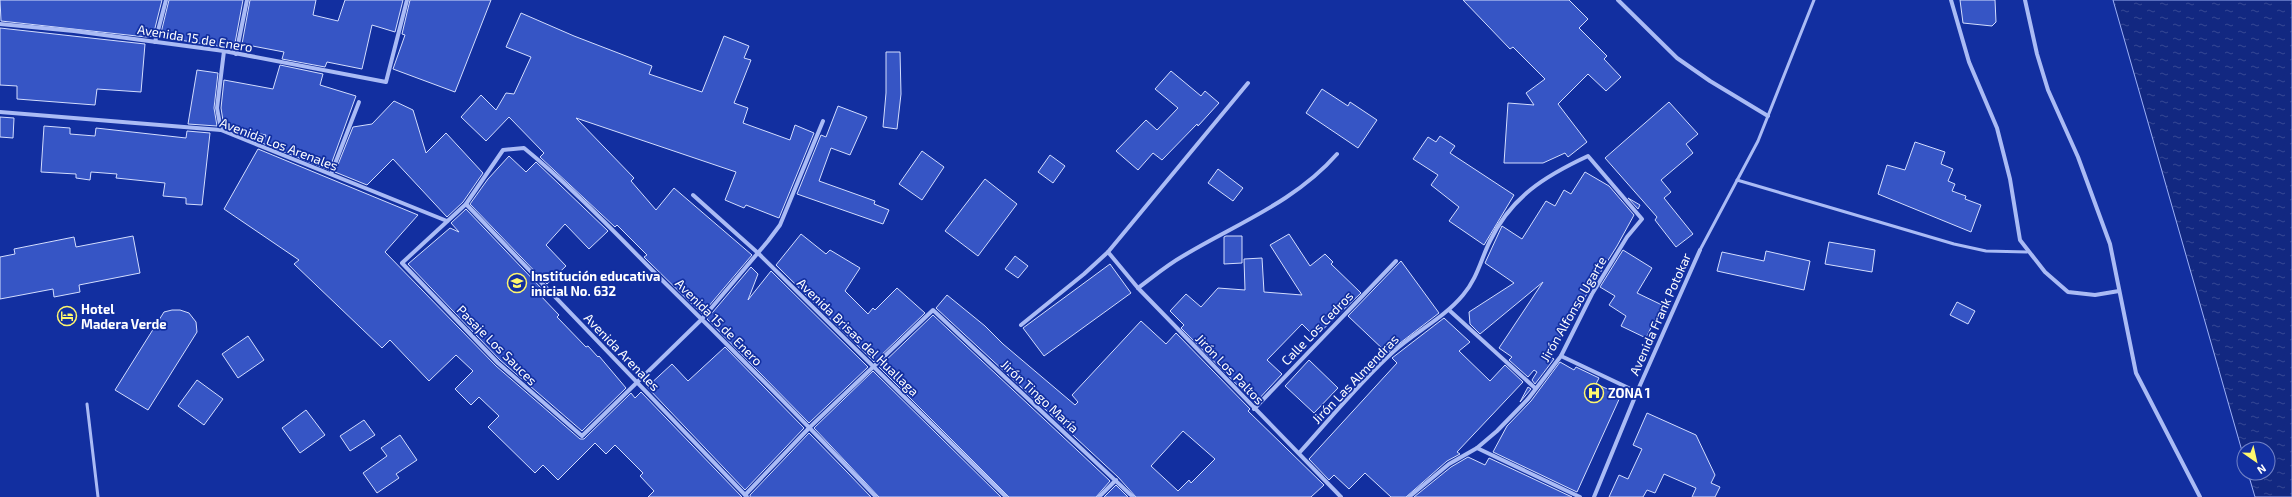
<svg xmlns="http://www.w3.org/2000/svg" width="2292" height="497" viewBox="0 0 2292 497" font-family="'Exo 2',sans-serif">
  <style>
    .water { fill: url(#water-ripples); stroke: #9db1f7 }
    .building { fill: #3655c5; stroke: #d3ddfe; fill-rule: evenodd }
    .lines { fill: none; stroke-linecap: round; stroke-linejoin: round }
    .lane { stroke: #aabbf5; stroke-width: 3 }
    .street { stroke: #aabbf5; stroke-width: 4 }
    .labels { text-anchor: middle; stroke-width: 3.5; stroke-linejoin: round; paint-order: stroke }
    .street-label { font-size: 13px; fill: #fff; stroke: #122fa0 }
    .poi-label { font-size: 13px; font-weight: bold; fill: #fff; stroke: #122fa0; text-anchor: start }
  </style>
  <defs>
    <pattern id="water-ripples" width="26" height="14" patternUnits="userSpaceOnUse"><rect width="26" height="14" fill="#122881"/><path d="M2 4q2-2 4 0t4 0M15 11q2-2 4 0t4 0" fill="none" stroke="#364894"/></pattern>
  </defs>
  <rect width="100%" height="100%" fill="#122fa0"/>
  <path class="water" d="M2113,0H2292V497H2255L2248,473H2268V449H2244V458Z"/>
  <g class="building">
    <path d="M0,0H162L153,36L146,37L1,21Z"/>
    <path d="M169,0H243L235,43L232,42L231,48L160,37Z"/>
    <path d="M250,0H316L313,15L338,21L345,0H403L395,32L372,25L362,69L327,62L325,67L282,59L284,52L242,44Z"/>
    <path d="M410,0H491L455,92L393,69L405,35L402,34Z"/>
    <path d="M1463,0H1569L1588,19L1579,28L1607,56L1604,59L1621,77L1606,91L1588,74L1558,104L1587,142L1568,157L1565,153L1543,163H1504L1508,103L1534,105L1526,93L1545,79L1513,47L1510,49Z"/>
    <path d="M1960,0H1995L1996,22L1992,26L1963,23Z"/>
    <path d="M521,13L574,36L652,66L649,74L702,92L724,36L749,46L744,58L751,60L734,103L748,108L743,123L790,140L795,125L814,133L779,218L746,205L744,208L725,200L736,172L576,118L634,178L631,181L656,210L674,188L752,255L702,314L644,257L647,255L617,225L615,227L540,157L544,153L509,117L486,141L461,117L481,95L496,110L506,93L514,94L531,57L506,47Z"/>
    <path d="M0,28L145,44L141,92L97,89L95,105L17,99V86L0,85Z"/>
    <path d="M886,52H900L901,94L897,129L883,127L886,93Z"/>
    <path d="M280,65L323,74L320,85L356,96L329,170L262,143L266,135L224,127L221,108L224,80L273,89Z"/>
    <path d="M197,70L218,73L214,108L217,126L188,124Z"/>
    <path d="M1171,71L1201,96L1205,91L1219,103L1198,126L1197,124L1162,160L1153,153L1138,170L1116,151L1146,120L1157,130L1178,108L1155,89Z"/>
    <path d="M1322,89L1348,106L1350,102L1377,120L1358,148L1306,113Z"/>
    <path d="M394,101L413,110L426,153L446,133L483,173L463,202L447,217L393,159L367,185L335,172L353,127L372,124Z"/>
    <path d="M1669,102L1698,134L1686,144L1693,153L1661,180L1671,192L1664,198L1693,234L1676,247L1655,220L1657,217L1605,158Z"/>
    <path d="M838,106L867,117L850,155L831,148L819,181L875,201L874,204L889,210L883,224L797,194L821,135L826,137Z"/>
    <path d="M0,117L14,118L13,138L0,137Z"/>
    <path d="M44,126L70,128V134L95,136L96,128L186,138L187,131L210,133L202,205L186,204V198L163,196L165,183L116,178L117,174L91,172L90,180L76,178V174L41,172Z"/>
    <path d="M1440,136L1455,146L1450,153L1514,195L1484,245L1449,221L1459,207L1431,185L1438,175L1413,159L1428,137L1436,142Z"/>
    <path d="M1915,142L1945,152L1941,164L1953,169L1948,181L1955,184L1952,191L1966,196L1965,199L1981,205L1971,232L1878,194L1887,165L1905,170Z"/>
    <path d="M258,149L418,215L385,252L496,366L580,439H584L631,393L635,398L641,392L742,497H648L654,491L640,476L643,473L615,445L606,454L595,443L558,480L543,465L535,473L488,427L499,416L479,397L471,405L455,389L473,371L456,355L429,381L390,340L382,348L294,264L299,260L224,209Z"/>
    <path d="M922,151L944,167L922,200L899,184Z"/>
    <path d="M1050,155L1065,166L1053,183L1038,172Z"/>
    <path d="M509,156L526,172L536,162L608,231L589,249L565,224L546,245L566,266L547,284L470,204L488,179Z"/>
    <path d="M1218,169L1243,188L1233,201L1208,183Z"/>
    <path d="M1585,172L1609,186L1634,215L1617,246L1548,356L1554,359L1535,384L1532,380L1537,372L1534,370L1528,377L1509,360L1512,357L1499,348L1543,282L1480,334L1470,324L1469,312L1514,283L1485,263L1502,226L1522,239L1546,201L1555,206L1564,190L1571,194Z"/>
    <path d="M985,179L1017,204L978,256L945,231Z"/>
    <path d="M1628,198L1640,205L1638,209Z"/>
    <path d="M466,209L542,289L538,293L559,315L557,317L586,347L588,346L598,357L599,356L626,388L582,431L500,360L408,264L450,228L459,232L451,223Z"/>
    <path d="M801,234L826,254L830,250L860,268L845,291L868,314L873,308L875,310L897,288L925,313L874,362L776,265Z"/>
    <path d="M1289,234L1310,266L1325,254L1333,262L1331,264L1361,293L1315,337L1302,324L1267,360L1282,374L1255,403L1181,328L1184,325L1170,311L1186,294L1201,307L1218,288L1245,290L1244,259L1262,258L1264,292L1302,295L1270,245Z"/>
    <path d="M133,236L140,273L79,285L80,292L54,297L53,289L0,299V257L15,254L14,249L74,237L76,247Z"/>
    <path d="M1226,236H1242V263L1224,264V237Z"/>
    <path d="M1829,242L1875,250L1872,272L1825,264Z"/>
    <path d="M1623,250L1652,268L1637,293L1662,305L1646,338L1621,326L1626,316L1609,305L1615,296L1600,287Z"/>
    <path d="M1766,251L1810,261L1804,290L1717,271L1722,252L1764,261Z"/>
    <path d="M1015,256L1028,266L1018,278L1005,269Z"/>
    <path d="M1401,261L1439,313L1387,353L1348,316Z"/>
    <path d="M1110,264L1131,293L1044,356L1023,328Z"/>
    <path d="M751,267L758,274L748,300L771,271L868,367L809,423L707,319Z"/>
    <path d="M947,295L985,326L1003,344L1075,405L1078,402L1072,395L1141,321L1166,344L1176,333L1250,409L1248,411L1324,485L1311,497H1136L1118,477L936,308ZM1183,431L1215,459L1191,483L1189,480L1178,491L1151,466Z"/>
    <path d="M1957,302L1975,311L1968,324L1950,315Z"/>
    <path d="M172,310H180L189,313L196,322L197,332L148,410L115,390L164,312Z"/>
    <path d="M933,315L1110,481L1096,497H1009L879,367Z"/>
    <path d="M1444,318L1470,342L1459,351L1490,381L1505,365L1523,382L1457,452L1460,454L1447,461L1406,497H1391L1365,473L1349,489L1334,475L1329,480L1309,459L1397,363L1392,358Z"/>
    <path d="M248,336L264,360L238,378L222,354Z"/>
    <path d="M725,347L804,428L745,490L647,387L672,364L688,381Z"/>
    <path d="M1309,360L1338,388L1314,413L1285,386Z"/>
    <path d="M1560,362L1574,370L1576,367L1599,378L1596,384L1621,395L1577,492L1493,452L1507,426L1531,401Z"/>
    <path d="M873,371L1001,497H879L814,428Z"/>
    <path d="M197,380L223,399L204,425L178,406Z"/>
    <path d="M1528,387L1531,389L1520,402Z"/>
    <path d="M306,410L325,435L300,453L282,428Z"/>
    <path d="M1647,413L1696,435L1715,475L1711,483L1720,487L1715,497H1692L1696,488L1664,474L1655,493L1647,490L1643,497H1609L1619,475L1628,479L1642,449L1633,445Z"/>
    <path d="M364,420L375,435L350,451L340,436Z"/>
    <path d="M809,433L847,472L871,497H750V495Z"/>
    <path d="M400,435L417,460L396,474L399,478L377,493L363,473L387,456L381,448Z"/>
    <path d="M1468,457L1485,465L1489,458L1572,497H1414L1451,467Z"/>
    <path d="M1116,485L1128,497H1104Z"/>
  </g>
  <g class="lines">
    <g class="lane">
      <path d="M1737,180L1954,244L1986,251L2027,252"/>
      <path d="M1700,250L1758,141L1814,0"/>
      <path d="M87,404L98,497"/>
    </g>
    <g class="street">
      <path d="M1618,0L1677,58L1710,81L1768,116"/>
      <path d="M1951,0L1969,62L1997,128L2010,179L2020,240L2045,272L2068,292L2095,295L2119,291"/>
      <path d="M2025,0L2037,54L2048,90L2078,157L2110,244L2136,373L2200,497"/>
      <path d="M0,24L74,31L224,51L386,82L407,0"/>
      <path d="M155,42L166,0"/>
      <path d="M236,54L247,0"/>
      <path d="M0,112L221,130L447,221"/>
      <path d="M823,121L780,225L768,241L702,319L582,436L498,363L402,263L466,204L503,150L524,148C573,188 617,235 662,280C734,351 806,423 876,497"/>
      <path d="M221,130L217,108L224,51"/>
      <path d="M331,174L359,102"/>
      <path d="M693,195L758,253L1006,497"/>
      <path d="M466,204L747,497"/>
      <path d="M1108,252L1138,288L1341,497"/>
      <path d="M1138,288C1153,277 1167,265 1183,256C1236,224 1295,202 1337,154"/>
      <path d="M1449,310L1535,388"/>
      <path d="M1021,325L1084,274L1108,252L1248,83"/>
      <path d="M1561,356L1637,392"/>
      <path d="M1254,409L1396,261"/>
      <path d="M1477,448L1580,497"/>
      <path d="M1300,452C1330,419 1359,383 1393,352C1415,332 1444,318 1463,295C1477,279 1481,259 1490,241C1511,197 1545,176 1588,156L1642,219L1627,237L1592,294L1561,356L1528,399L1497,431L1477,448L1449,464L1409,497"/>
      <path d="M745,495L810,427L933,310L1133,497"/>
      <path d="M1099,497L1116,480"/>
      <path d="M1594,497L1637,392L1700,250"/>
    </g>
  </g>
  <defs>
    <symbol id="school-ring" viewBox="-11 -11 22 22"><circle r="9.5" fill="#122fa0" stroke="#fff76e" stroke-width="1.5"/><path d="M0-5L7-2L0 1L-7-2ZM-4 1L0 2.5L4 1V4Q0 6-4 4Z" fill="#fff76e"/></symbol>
    <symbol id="hotel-ring" viewBox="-11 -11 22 22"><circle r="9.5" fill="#122fa0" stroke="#fff76e" stroke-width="1.5"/><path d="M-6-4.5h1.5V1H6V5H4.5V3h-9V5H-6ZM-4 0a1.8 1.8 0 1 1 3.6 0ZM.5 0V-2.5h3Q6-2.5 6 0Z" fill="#fff76e"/></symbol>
    <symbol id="hospital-ring" viewBox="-11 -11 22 22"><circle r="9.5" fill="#122fa0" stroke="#fff76e" stroke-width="1.5"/><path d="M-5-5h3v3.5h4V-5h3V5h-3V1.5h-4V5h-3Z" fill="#fff76e"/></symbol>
  </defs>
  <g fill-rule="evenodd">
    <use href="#school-ring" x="506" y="272" width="22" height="22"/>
    <use href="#hotel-ring" x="56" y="305" width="22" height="22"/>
    <use href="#hospital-ring" x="1583" y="382" width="22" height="22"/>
  </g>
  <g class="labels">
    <g class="street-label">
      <text transform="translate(195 38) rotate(9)" y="5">Avenida 15 de Enero</text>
      <text transform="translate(279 144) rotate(21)" y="5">Avenida Los Arenales</text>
      <text transform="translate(1573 309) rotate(-60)" y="5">Jirón Alfonso Ugarte</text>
      <text transform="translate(1660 314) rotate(-66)" y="5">Avenida Frank Potokar</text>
      <text transform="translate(719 322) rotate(45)" y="5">Avenida 15 de Enero</text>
      <text transform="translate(1317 328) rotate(-46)" y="5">Calle Los Cedros</text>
      <text transform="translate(858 337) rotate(44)" y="5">Avenida Brisas del Huallaga</text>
      <text transform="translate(497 345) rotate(45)" y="5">Pasaje Los Sauces</text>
      <text transform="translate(622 352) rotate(46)" y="5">Avenida Arenales</text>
      <text transform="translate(1230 369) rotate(46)" y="5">Jirón Los Paltos</text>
      <text transform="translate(1355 379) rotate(-46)" y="5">Jirón Las Almendras</text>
      <text transform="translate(1040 396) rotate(43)" y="5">Jirón Tingo María</text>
    </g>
    <g class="poi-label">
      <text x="531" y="281">Institución educativa<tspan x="531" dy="15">inicial No. 632</tspan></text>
      <text x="81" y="314">Hotel<tspan x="81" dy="15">Madera Verde</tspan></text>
      <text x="1608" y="398">ZONA 1</text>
    </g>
  </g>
  <g transform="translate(2256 461) rotate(146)"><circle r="19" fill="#122fa0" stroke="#7182c6"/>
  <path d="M0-3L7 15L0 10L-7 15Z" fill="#fff76e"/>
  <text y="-6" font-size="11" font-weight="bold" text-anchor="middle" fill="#ffffff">N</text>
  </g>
</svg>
